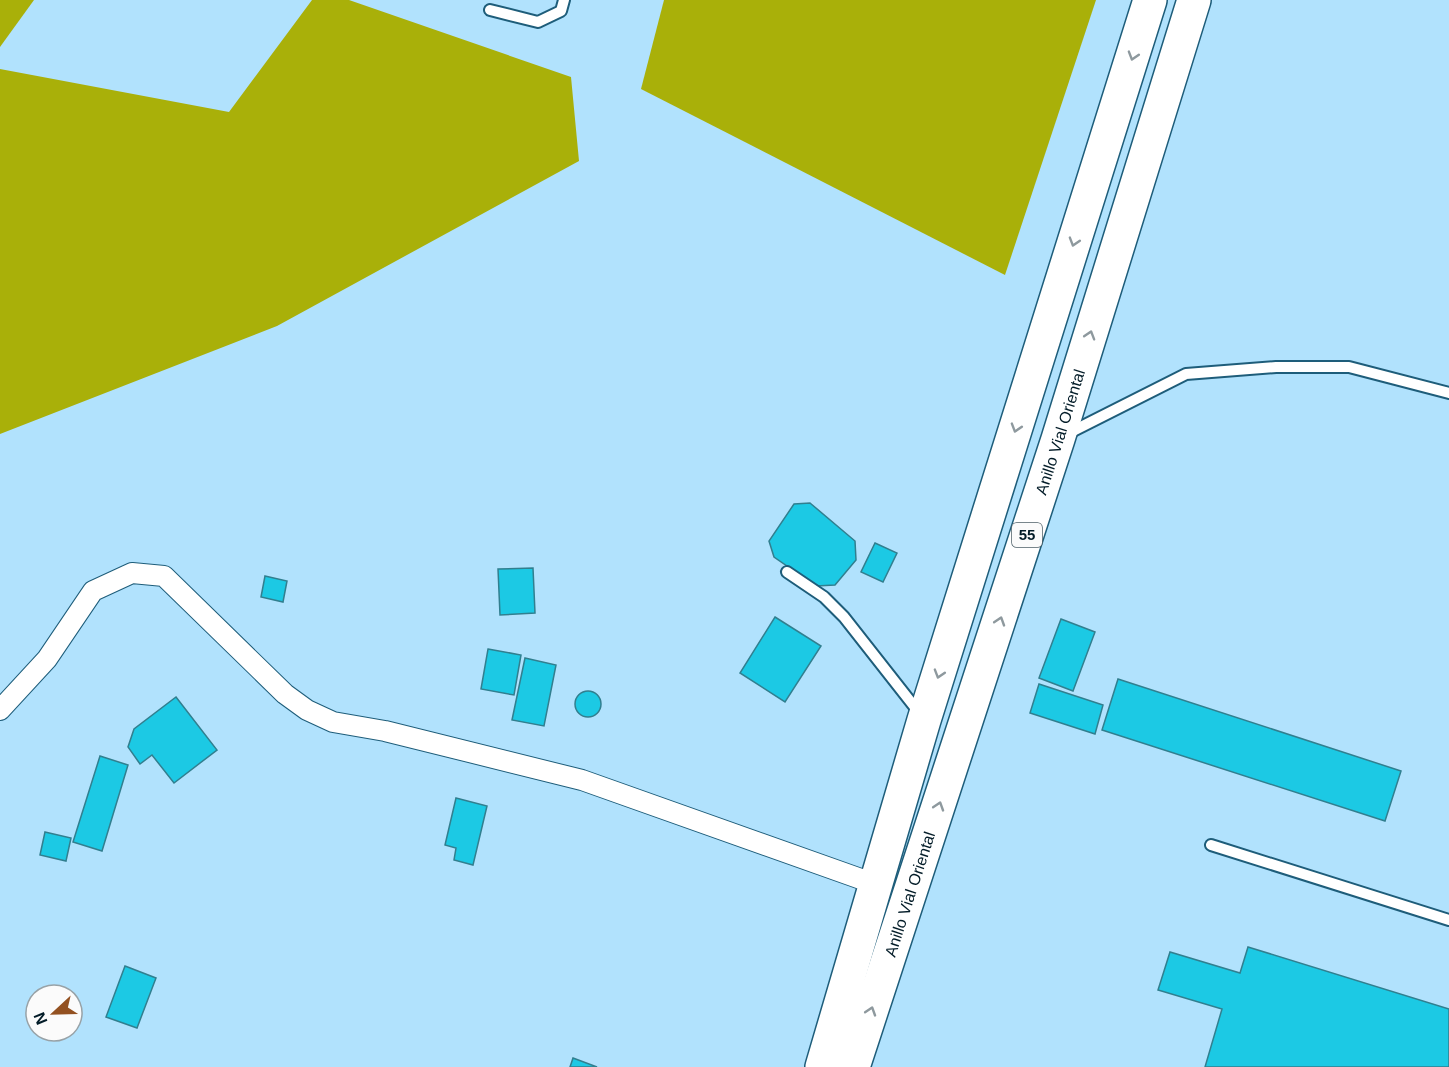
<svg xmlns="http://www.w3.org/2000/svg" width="1449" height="1067" viewBox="0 0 1449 1067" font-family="Arial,sans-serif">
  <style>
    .green { fill: #a9b009 }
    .building { fill: #1cc9e4; stroke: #317f8f; stroke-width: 1.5 }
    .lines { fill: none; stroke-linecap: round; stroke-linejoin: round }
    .lane-casing { stroke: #1e5d7a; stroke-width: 14 }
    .street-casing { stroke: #1e5d7a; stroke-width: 22 }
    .highway-casing { stroke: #1e5d7a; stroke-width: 36 }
    .lane { stroke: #fff; stroke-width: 10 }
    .street { stroke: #fff; stroke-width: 20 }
    .highway { stroke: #fff; stroke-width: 33 }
    .oneway { stroke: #8e999e }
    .labels { text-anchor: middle; stroke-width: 4.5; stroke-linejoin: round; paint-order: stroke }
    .shield { fill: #fbfbfb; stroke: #4d5f67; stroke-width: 1.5 }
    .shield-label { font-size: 15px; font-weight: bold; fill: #031c28 }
    .street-label { font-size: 16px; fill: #031c28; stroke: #fbfbfb }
  </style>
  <rect width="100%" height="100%" fill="#b1e2fd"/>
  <g class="green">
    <path d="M0,0H34L0,47Z"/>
    <path d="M312,0H349L571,77L579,161L277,326L0,434V69L229,112Z"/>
    <path d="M664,0H1096L1005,275L641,89Z"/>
  </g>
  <g class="building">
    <path d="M810,503L855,541L856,560L835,585L816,586L774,557L769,541L794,504Z"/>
    <path d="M875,543L897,553L883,582L861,572Z"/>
    <path d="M533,568L535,613L500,615L498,569Z"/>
    <path d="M265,576L287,581L283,602L261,597Z"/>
    <path d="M775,617L821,646L785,702L740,673Z"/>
    <path d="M1061,619L1095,632L1073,691L1039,678Z"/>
    <path d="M488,649L521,655L514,695L481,689Z"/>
    <path d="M525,658L556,665L544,726L512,720Z"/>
    <path d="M1118,679L1401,771L1385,821L1102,730Z"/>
    <path d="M1039,684L1103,705L1095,734L1030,713Z"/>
    <circle cx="588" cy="704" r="13"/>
    <path d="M176,697L217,750L174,783L152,755L140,764L128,747L134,729Z"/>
    <path d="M100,756L128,765L102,851L73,842Z"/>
    <path d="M456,798L487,806L473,865L454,860L456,848L445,845Z"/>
    <path d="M45,832L71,838L66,861L40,855Z"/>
    <path d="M1248,947L1449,1009V1067H1205L1222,1009L1158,990L1170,952L1240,973Z"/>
    <path d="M125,966L156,978L137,1028L106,1017Z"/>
    <path d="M573,1058L597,1067H570Z"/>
  </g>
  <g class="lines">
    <defs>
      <g id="lane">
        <path d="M490,10L538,22L561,11L564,0"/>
        <path d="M1065,435L1186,374L1276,367H1349L1449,393"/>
        <path d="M787,572L824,597L844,617L921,715"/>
        <path d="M1211,845L1449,920"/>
      </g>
      <path id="street" d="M0,710L47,659L93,591L132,573L164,576L285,694L307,710L333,722L385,731L582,780L875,884"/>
      <g id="highway">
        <path d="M822,1067L924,720L1150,0"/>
        <path id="s1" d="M853,1067L1058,439L1194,0"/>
      </g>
    </defs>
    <use href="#lane" class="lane-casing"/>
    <use href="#street" class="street-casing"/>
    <use href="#highway" class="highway-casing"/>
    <use href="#lane" class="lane"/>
    <use href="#street" class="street"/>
    <use href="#highway" class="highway"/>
  </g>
  <defs><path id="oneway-chevron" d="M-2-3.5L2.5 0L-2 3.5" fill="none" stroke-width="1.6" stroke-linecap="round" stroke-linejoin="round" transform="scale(1.5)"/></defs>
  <g class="oneway">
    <use href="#oneway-chevron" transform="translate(1133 56) rotate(107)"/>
    <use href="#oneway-chevron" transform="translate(1074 242) rotate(107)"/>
    <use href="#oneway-chevron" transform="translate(1090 335) rotate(-73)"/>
    <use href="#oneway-chevron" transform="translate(1016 428) rotate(107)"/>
    <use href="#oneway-chevron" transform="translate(1000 621) rotate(-72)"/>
    <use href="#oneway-chevron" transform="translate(939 674) rotate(107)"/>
    <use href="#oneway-chevron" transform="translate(939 806) rotate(-72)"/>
    <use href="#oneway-chevron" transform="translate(871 1011) rotate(-72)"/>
  </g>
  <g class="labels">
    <rect class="shield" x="1012" y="523" width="30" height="24" rx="4.5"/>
    <g class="shield-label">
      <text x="1027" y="540">55</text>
    </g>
    <g class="street-label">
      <text dy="6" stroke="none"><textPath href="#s1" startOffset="668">Anillo Vial Oriental</textPath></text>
      <text dy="6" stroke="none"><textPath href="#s1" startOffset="182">Anillo Vial Oriental</textPath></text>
    </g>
  </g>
  <g transform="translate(54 1013) rotate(248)"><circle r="28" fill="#fbfbfb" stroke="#98a2a7" stroke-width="1.5"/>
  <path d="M0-4.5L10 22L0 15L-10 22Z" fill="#935121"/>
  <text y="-9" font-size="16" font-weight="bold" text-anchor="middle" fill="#031c28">N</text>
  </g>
</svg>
